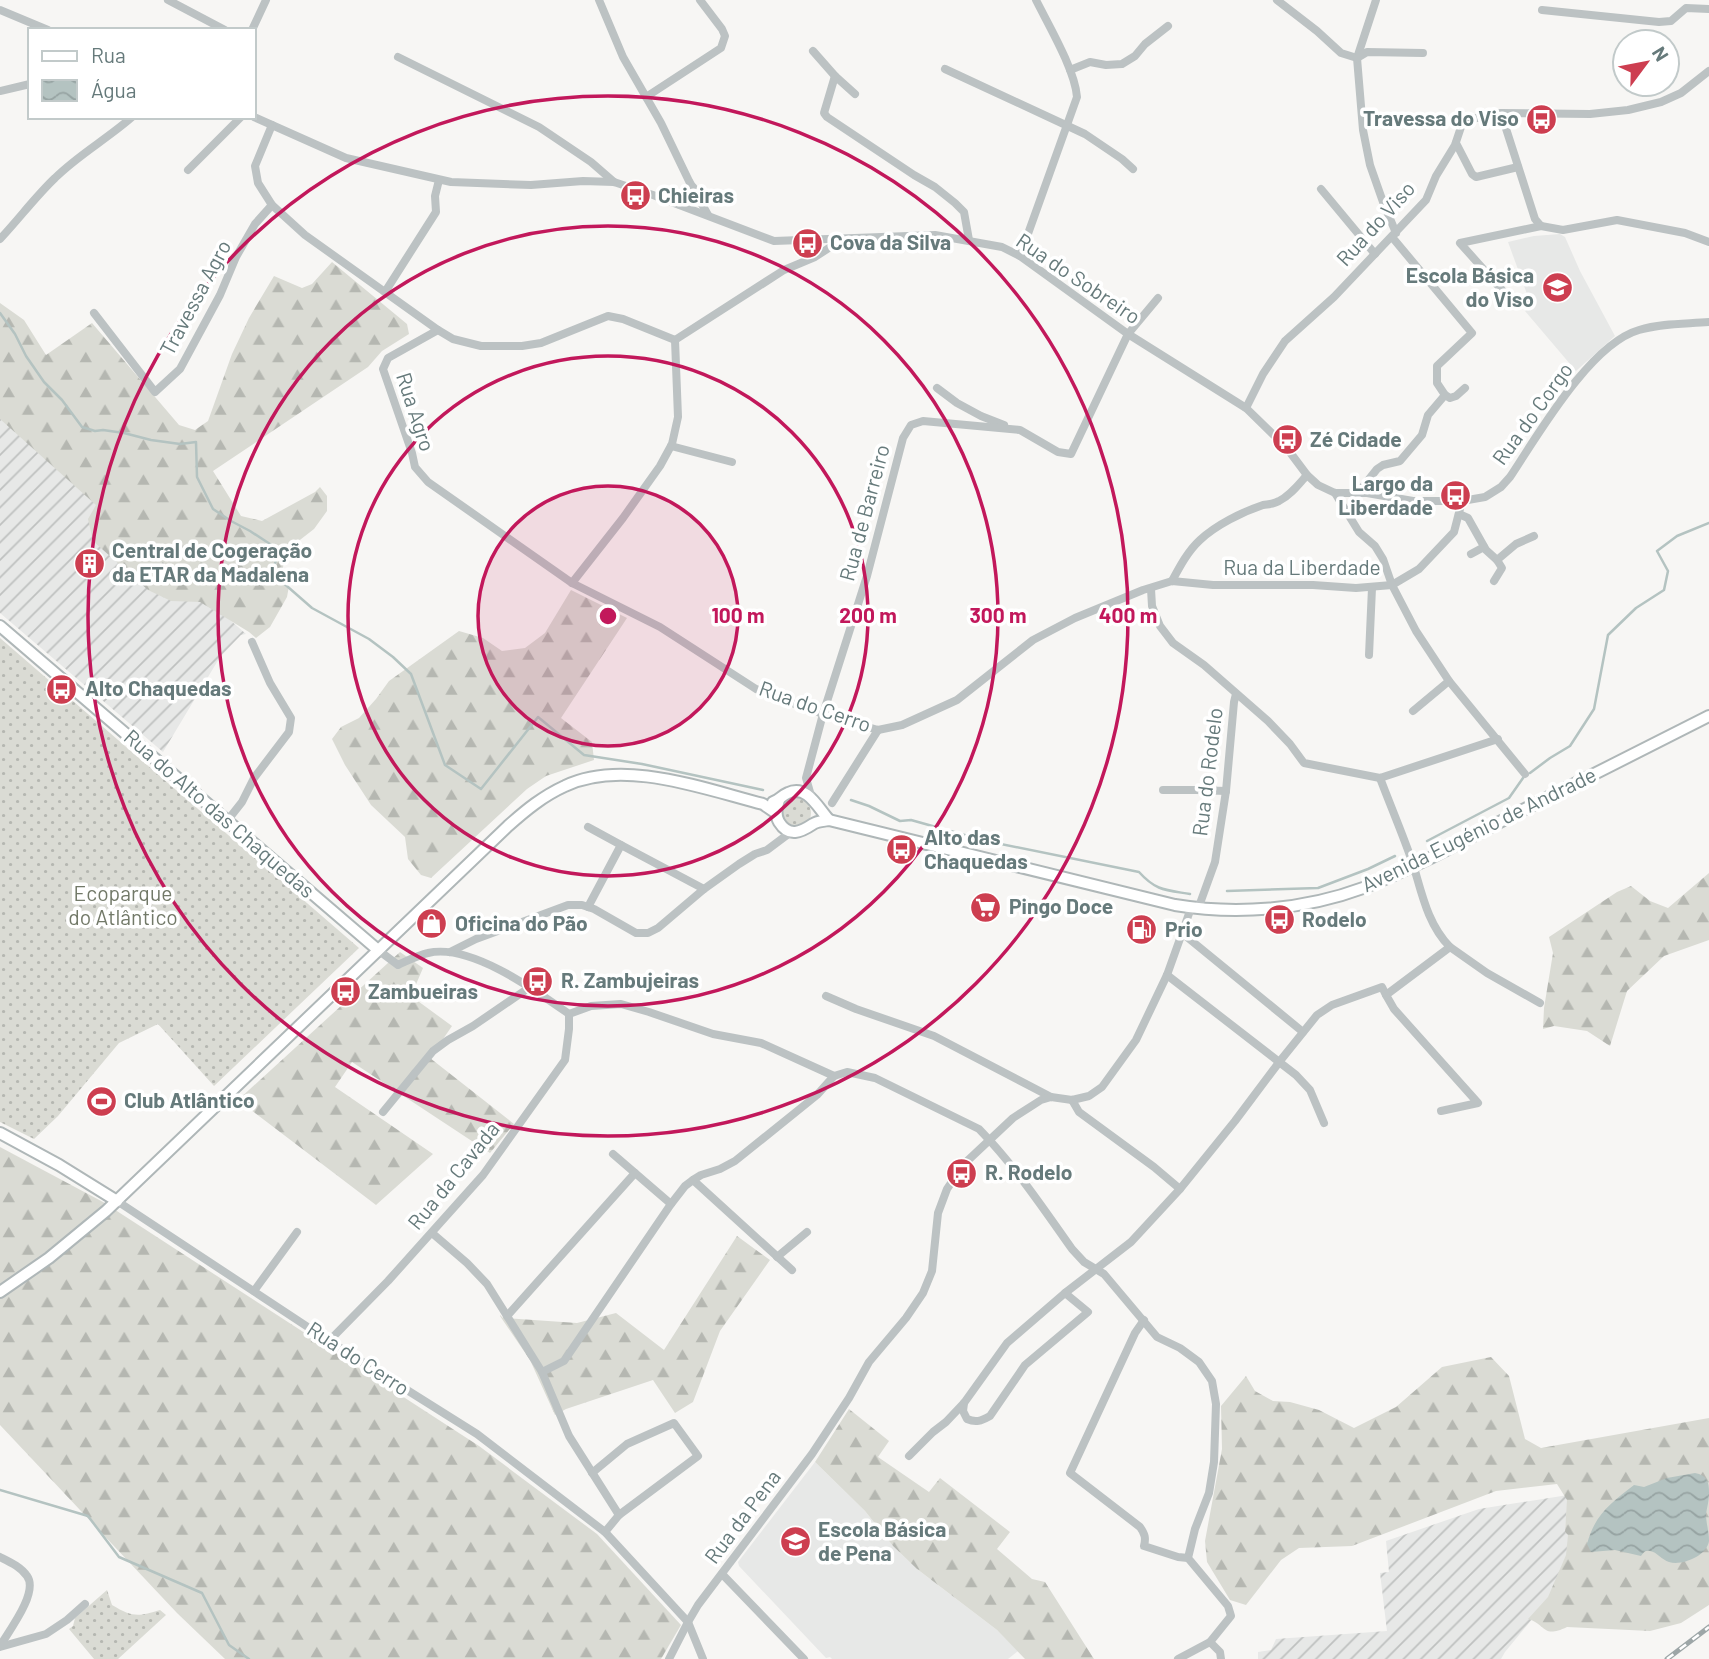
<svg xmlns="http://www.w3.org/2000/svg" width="1709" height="1659" viewBox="0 0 1709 1659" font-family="Barlow,sans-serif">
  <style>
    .built { fill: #e7e8e7 }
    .industrial { fill: url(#industrial-furrows) }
    .grass { fill: url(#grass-dots) }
    .forest { fill: url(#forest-firs) }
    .water { fill: url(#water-waves) }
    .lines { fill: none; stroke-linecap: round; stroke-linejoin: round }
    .stream { stroke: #b4c3c1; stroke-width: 2.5 }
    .secondary-casing { stroke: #afb7b8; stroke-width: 14 }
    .street { stroke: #bcc2c3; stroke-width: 8 }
    .secondary { stroke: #fff; stroke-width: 10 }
    .rail-casing { stroke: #9da6a7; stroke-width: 5 }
    .rail { stroke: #fff; stroke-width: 2.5; stroke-dasharray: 8; stroke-linecap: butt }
    .ring { fill: none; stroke: #c2185b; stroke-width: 3.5 }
    .labels { text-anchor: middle; stroke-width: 7; stroke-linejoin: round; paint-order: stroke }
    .poi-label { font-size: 21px; font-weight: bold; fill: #667a7b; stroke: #fff; text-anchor: start }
    .street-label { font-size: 21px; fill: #667a7b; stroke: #fff }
    .park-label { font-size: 21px; fill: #727968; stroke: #fff }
    .centre { fill: #c2185b; stroke: #fff; stroke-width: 3.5 }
    .ring-label { font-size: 21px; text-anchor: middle; font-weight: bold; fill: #c2185b; stroke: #fff; stroke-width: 7; stroke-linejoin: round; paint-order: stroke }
  </style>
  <defs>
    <pattern id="industrial-furrows" width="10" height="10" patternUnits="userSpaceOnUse" patternTransform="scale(1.75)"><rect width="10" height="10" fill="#e7e8e7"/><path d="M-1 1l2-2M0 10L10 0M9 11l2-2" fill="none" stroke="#bfc1c0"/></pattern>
    <pattern id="grass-dots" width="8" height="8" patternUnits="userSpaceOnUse" patternTransform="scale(1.75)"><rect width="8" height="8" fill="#dadbd4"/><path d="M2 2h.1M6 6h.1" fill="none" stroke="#b5b7b1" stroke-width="1.8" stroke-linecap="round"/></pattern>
    <pattern id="forest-firs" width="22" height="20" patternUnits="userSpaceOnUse" patternTransform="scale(1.75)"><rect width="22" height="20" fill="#dadbd4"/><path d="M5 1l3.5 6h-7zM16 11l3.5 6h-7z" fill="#b5b7b1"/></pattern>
    <pattern id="water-waves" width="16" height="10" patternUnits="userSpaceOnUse" patternTransform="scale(1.75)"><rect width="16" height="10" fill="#b4c3c1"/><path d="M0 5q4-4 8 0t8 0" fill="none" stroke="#96a3a2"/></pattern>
  </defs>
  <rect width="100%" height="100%" fill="#f7f6f4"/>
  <g class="built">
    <path d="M1560,234L1565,237L1580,271L1615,336L1576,371L1525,311L1531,305L1508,242L1534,236Z"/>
    <path d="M815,1462L865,1511L893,1546L917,1569L997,1630L1018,1651L1008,1659H832L830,1657L826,1658L739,1566L738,1562Z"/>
  </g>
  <g class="industrial">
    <path d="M0,416L246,634L241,635L220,657L163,752L0,613Z"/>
    <path d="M1568,1495L1565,1532L1570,1537L1566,1578L1505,1652L1501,1659H1258V1652L1271,1650L1276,1639L1387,1631L1380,1573L1389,1572L1386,1541L1479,1509Z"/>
  </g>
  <g class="grass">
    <path d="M0,638L359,948L214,1086L158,1024L119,1043L58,1116L34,1139L0,1122Z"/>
    <circle cx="796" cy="813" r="15"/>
    <path d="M107,1590L112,1605C132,1617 138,1617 160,1610L166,1615L118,1659H94L69,1629L73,1626L75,1618Z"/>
  </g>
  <g class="forest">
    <path d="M332,262L407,324L409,334L382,351L368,367L213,471L241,516L262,521L315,492L320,487L327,496V511L314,529L287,550L280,580L289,586L287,597L270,627L256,638L249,632L200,602L171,601L148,590L93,541L88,519L96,505L0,419V303L24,320L46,355L92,323L179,425L195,430L208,421L232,354L249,318L274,276L302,288L312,284Z"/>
    <path d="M571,590L627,618L561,718L592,742L594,760L546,776L527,789L431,878L421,875L408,859L405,837L371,805L345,765L332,739L341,727L359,718L376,699L389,681L459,631L483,638L502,651L525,648L545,633Z"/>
    <path d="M1709,873V940L1664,956L1627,991L1610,1046L1587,1031L1554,1026L1543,1029L1544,1008L1553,953L1549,937L1617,892L1631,886L1650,901L1668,908Z"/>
    <path d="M400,952L423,968L411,996L452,1026L430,1058L514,1124L490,1153L352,1062L335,1087L433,1154L376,1205L238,1100Z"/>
    <path d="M0,1147L103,1202L479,1446L597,1534L681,1625L661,1659H225L177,1613L0,1425Z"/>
    <path d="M737,1236L770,1260L720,1331L693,1402L675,1413L653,1380L566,1409L555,1415L530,1360L500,1316V1315L503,1318L577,1323L616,1313L664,1350Z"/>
    <path d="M1491,1357L1509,1376L1525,1439L1541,1448L1709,1418V1605L1681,1623L1650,1631L1567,1627C1542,1639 1546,1624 1528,1619L1548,1597L1566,1555L1568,1535L1565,1532L1567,1500L1557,1484L1496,1491L1352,1546L1299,1548L1281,1560L1246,1605L1230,1600L1207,1562L1205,1541L1222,1449L1221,1406L1246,1376L1255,1391L1273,1401L1290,1402L1319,1410L1354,1428L1396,1407L1442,1367Z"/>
    <path d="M849,1409L889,1441L878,1457L929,1492L940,1478L1010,1532L997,1549L1032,1579L1045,1582L1094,1659H1025L997,1630L917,1569L893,1546L865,1511L815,1462Z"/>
  </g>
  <path class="water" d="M1695,1473C1707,1475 1709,1482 1709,1493C1709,1501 1707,1507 1706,1514C1706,1523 1709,1531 1709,1541C1707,1556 1682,1566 1669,1562C1662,1560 1657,1552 1650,1551C1645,1550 1644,1552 1641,1556L1615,1550L1591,1552L1587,1544C1595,1514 1611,1503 1634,1485L1644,1487L1667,1478Z"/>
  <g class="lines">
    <g class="stream">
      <path d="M0,313L15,334L26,356L44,382L62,400L82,427L95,431L103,430L124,433L151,440L180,444L196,442L197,477L213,509L231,521L250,531L270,544L279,552L273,569L280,580L312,608L369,639L393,657L411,674L445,765L481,789L538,717L584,755L642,764L763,790"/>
      <path d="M1530,773L1550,758L1570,746L1594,709L1608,635L1636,608L1664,590L1668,571L1657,551L1677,536L1709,523"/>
      <path d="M851,800L869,806L900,821L911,820L986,841L1139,872C1156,891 1166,890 1190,894"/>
      <path d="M1427,841L1509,798L1523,778"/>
      <path d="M1227,891L1318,888L1368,869L1395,856"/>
      <path d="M0,1490L88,1516L119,1557L202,1593L229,1645L249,1659"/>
    </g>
    <defs>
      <g id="secondary">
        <path d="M0,626L378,950"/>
        <path d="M779,800C776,808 775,815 779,822C789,838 801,832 813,824C817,821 824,821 829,820L1175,905C1236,915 1304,910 1363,888C1415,868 1465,840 1515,814C1580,781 1644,749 1709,716"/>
        <path d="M773,802C780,800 781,796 788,793C807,784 818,808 829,820"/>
        <path d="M0,1133L59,1165L117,1201"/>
        <path d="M0,1292L49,1258L106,1211L508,826C526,810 543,796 565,786C623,758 704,789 763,804L776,813"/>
      </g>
    </defs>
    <use href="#secondary" class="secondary-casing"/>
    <g class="street">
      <path d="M168,0L225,30"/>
      <path d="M599,0L623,57L661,123L689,181L708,215"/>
      <path d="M1277,0L1317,31L1341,53L1357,58"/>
      <path d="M1376,0L1357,58L1363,130L1370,165L1383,202L1396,233"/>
      <path d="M0,10L48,30"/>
      <path d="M1542,10L1659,22L1671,21L1686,8L1709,9"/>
      <path d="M252,30L266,0"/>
      <path d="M813,51L835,76L855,94"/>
      <path d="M398,57L539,127L591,162L614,182"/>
      <path d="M1357,58L1367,52L1423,53"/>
      <path d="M945,69L1085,134L1122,159L1133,169"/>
      <path d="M1070,70L1090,62L1106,65L1122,64L1135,56L1145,44L1168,26"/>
      <path d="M835,76L824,113L827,117L914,175L935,187L955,203L964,212L969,240"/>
      <path d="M0,91L30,84"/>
      <path d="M646,97L721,48L725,36L722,29L700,0"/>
      <path d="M1501,113L1535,219L1541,226L1563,230L1617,220L1685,233L1709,242"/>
      <path d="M254,117L346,158L451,182L531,185L583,181L614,182L653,195L774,241L935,235L1002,247L1020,256L1128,334L1246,408L1286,447L1307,475L1318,485L1335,493H1367L1413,501H1462L1485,497L1501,487L1510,477C1538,435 1590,344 1639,330C1662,323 1686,324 1709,322"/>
      <path d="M272,125L255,166L258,183L272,205L305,235L438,330L388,358L383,369L412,453L415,467L428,482L572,583L660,627L756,689L778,698L823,714L878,730L902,725L957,700L1033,640L1075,618L1143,590L1172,581L1213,585H1313L1356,588L1392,585L1419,569L1454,532L1462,501"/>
      <path d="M1456,143L1472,174L1476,177L1518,167"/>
      <path d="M188,170L241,117"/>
      <path d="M1321,189L1375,254"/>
      <path d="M678,204L693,187"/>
      <path d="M0,239C19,219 35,197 55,178C78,155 107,139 132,117"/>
      <path d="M1020,256L1077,97C1075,70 1049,26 1036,0"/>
      <path d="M1502,290L1460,243L1541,226"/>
      <path d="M385,292L436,212L435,196L439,180"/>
      <path d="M94,313L155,392L180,369L220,295L236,257L255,224L272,205"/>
      <path d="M438,330L453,339L481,346H522L541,343L608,316L623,319L675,340"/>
      <path d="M937,388L957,403L981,416L1004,425"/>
      <path d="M1445,395L1450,398L1456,396L1465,388"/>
      <path d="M1246,408L1263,374L1285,341L1334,297L1426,200L1436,176L1455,145L1461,127L1467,120L1501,113L1590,114L1628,110L1661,102L1681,93L1709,71"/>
      <path d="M671,446L732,462"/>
      <path d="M1335,493L1359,532L1375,546L1383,559L1392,585L1416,631L1449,681L1525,774"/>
      <path d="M1358,493L1377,469L1383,465L1400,461L1422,435L1428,415L1445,395L1437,383V366L1472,333L1392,237"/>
      <path d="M1459,514L1468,518L1486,550L1497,560L1516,544L1534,536"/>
      <path d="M1471,554L1484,547"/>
      <path d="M1172,581C1180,566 1188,551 1200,540C1216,525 1242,512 1263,505C1269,504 1274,504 1279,501C1291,495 1299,484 1307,475"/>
      <path d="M1494,581L1502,568L1497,560"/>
      <path d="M572,583L623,518L660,466L672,444L678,417L675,340L784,270L815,257L841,240"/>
      <path d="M1151,589L1152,606L1160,626L1173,643L1204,665L1268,721L1290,744L1304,763L1380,778L1498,739"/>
      <path d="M1369,655L1372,588"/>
      <path d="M1413,711L1449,681"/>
      <path d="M1380,778C1391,807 1403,835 1413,864C1422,894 1428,925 1450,947L1386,995L1394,1009L1478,1103L1441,1111"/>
      <path d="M1163,790H1196L1226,791"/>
      <path d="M812,799L806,778L823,714L867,576L903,438L911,425L923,421L1020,430L1058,452L1071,454L1128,334L1158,298"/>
      <path d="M832,803L878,730"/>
      <path d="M227,821L242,802L254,778L289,732L291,718L270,683L252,642"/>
      <path d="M588,827L621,845"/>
      <path d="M588,907L621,845L704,889"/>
      <path d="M1198,909L1215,862L1226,791L1234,702L1236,694"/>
      <path d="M1182,933L1303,1032"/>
      <path d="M1450,947L1487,973L1540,1003"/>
      <path d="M378,950L398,965C407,961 418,955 428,953C470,943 535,990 569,1014"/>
      <path d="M450,952L476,939L568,905H582L594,909L636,933H648L658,928L704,889L739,864L755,854L767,850L791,832"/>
      <path d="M1167,975L1296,1075L1310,1090L1324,1123"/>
      <path d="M826,996L856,1009L934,1036L1051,1097"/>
      <path d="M569,1014L591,1006L621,1004L649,1012L713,1034L761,1043L834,1076L847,1072L875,1078L979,1129C1015,1166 1043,1208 1072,1249L1084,1262L1104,1274L1157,1337L1180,1348L1199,1362L1212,1381L1216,1404L1214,1462L1209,1493L1195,1529L1188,1558L1228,1606L1231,1616L1210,1642L1178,1659"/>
      <path d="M1072,1100L1079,1112L1154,1167L1180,1189"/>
      <path d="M383,1112L433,1051L448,1040L473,1026L530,987"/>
      <path d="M613,1154L671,1204"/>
      <path d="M693,1180L792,1270"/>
      <path d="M117,1201L329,1341L477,1434L605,1532L688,1622L703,1659"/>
      <path d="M432,1233L467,1263L487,1284L542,1372L569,1436L619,1515"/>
      <path d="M777,1257L807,1232"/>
      <path d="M254,1291L297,1232"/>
      <path d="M507,1316L635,1173"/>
      <path d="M1144,1320L1135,1333L1070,1473L1140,1527C1145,1534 1146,1538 1144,1546L1178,1557L1188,1558"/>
      <path d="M329,1341L388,1281L483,1175L565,1060L569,1029V1014"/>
      <path d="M542,1372L564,1361L671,1204L685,1186L693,1180L701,1175L720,1169L735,1161L817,1095L834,1076"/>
      <path d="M964,1403L963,1411L967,1419C976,1423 981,1421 990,1416L1025,1365L1088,1312L1065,1293"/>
      <path d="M909,1456L933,1432L946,1422L964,1403L1007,1343L1065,1293L1131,1242L1180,1189L1235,1121L1280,1061L1317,1015L1332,1005L1382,987L1386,995"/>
      <path d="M592,1473L627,1444L674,1423L698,1456L619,1515L605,1532"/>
      <path d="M0,1557C10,1562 21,1567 27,1576C39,1592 9,1631 0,1646"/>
      <path d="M722,1574L804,1659"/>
      <path d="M1210,1642L1220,1652L1221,1659"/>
      <path d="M0,1647L46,1634L67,1620L85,1604"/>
      <path d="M669,1659L688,1622L698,1605L812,1454L849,1398L869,1362L906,1318L923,1293L932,1271L938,1213L947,1189L964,1164L1013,1118L1041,1100L1051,1097L1072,1100L1089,1096L1102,1087L1136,1040L1167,975L1191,908"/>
    </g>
    <use href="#secondary" class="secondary"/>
    <defs>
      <path id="rail" d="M1667,1659L1709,1627"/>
    </defs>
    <use href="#rail" class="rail-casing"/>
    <use href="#rail" class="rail"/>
  </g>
  <circle cx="608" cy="616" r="130" fill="#c2185b" fill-opacity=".12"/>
  <g class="ring">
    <circle cx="608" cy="616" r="130"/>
    <circle cx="608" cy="616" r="260"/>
    <circle cx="608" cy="616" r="390"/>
    <circle cx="608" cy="616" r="520"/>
  </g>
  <defs>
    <symbol id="bus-disc" viewBox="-11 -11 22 22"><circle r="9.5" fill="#cd3e50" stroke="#fff"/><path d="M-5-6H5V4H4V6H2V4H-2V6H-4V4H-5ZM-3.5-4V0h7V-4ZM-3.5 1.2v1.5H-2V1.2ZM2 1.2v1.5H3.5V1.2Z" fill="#fff"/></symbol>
    <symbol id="school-disc" viewBox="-11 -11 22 22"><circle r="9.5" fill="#cd3e50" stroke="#fff"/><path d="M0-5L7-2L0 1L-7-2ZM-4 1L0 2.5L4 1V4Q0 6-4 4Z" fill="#fff"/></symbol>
    <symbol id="building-disc" viewBox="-11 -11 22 22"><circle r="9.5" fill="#cd3e50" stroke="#fff"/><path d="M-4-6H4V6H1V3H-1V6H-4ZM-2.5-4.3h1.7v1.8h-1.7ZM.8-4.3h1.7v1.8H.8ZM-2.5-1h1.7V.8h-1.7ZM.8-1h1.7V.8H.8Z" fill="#fff"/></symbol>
    <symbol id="supermarket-disc" viewBox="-11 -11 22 22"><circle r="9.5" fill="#cd3e50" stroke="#fff"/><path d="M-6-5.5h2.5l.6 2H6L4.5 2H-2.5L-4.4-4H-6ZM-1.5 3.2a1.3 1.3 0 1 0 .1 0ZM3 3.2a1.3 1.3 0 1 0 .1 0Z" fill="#fff"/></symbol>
    <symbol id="shop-disc" viewBox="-11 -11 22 22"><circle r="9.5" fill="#cd3e50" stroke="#fff"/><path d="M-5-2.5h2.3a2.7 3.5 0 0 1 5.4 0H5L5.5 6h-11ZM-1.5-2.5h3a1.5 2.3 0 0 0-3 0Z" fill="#fff"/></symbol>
    <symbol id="fuel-disc" viewBox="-11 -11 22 22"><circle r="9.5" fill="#cd3e50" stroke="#fff"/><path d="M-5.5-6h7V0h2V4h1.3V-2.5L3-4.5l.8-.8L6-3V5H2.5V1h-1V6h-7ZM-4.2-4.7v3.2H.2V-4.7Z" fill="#fff"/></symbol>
    <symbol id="stadium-disc" viewBox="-11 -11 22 22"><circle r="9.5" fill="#cd3e50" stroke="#fff"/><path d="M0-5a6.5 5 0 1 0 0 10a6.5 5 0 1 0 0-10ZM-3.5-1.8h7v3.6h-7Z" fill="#fff"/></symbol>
  </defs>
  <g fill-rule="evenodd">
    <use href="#bus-disc" x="1524" y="102" width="35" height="35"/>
    <use href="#bus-disc" x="618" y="178" width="35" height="35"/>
    <use href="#bus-disc" x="790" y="226" width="35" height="35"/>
    <use href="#school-disc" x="1540" y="270" width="35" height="35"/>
    <use href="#bus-disc" x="1270" y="422" width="35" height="35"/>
    <use href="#bus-disc" x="1438" y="478" width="35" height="35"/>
    <use href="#building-disc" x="72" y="546" width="35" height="35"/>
    <use href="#bus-disc" x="44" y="672" width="35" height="35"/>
    <use href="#bus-disc" x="884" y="832" width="35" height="35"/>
    <use href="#supermarket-disc" x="968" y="890" width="35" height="35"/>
    <use href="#bus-disc" x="1262" y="902" width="35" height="35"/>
    <use href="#shop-disc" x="414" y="906" width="35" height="35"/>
    <use href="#fuel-disc" x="1124" y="912" width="35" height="35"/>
    <use href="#bus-disc" x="520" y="964" width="35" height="35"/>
    <use href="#bus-disc" x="328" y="974" width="35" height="35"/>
    <use href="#stadium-disc" x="84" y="1084" width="35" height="35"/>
    <use href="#bus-disc" x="944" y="1156" width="35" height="35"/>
    <use href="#school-disc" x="778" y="1524" width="35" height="35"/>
  </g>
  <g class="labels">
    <g class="poi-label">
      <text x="1519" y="126" text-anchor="end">Travessa do Viso</text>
      <text x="658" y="203">Chieiras</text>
      <text x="830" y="250">Cova da Silva</text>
      <text x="1534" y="283" text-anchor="end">Escola Básica<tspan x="1534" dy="24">do Viso</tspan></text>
      <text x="1310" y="447">Zé Cidade</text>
      <text x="1433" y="491" text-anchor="end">Largo da<tspan x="1433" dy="24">Liberdade</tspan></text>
      <text x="112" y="558">Central de Cogeração<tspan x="112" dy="24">da ETAR da Madalena</tspan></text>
      <text x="85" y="696">Alto Chaquedas</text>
      <text x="924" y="845">Alto das<tspan x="924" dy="24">Chaquedas</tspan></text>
      <text x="1009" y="914">Pingo Doce</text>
      <text x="1302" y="927">Rodelo</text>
      <text x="455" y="931">Oficina do Pão</text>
      <text x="1165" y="937">Prio</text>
      <text x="561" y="988">R. Zambujeiras</text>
      <text x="368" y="999">Zambueiras</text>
      <text x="124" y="1108">Club Atlântico</text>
      <text x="985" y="1180">R. Rodelo</text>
      <text x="818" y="1537">Escola Básica<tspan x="818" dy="24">de Pena</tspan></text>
    </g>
    <g class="street-label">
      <text transform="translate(1376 224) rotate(-48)" y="7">Rua do Viso</text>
      <text transform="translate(1078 279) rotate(34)" y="7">Rua do Sobreiro</text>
      <text transform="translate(196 298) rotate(-62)" y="7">Travessa Agro</text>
      <text transform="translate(415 412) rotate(72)" y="7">Rua Agro</text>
      <text transform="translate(1533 414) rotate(-54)" y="7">Rua do Corgo</text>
      <text transform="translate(865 513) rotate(-75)" y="7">Rua de Barreiro</text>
      <text x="1302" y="575">Rua da Liberdade</text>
      <text transform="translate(815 707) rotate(19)" y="7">Rua do Cerro</text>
      <text transform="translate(1208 772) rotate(-83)" y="7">Rua do Rodelo</text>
      <text transform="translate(219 814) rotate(41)" y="7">Rua do Alto das Chaquedas</text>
      <text transform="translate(1479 830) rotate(-26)" y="7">Avenida Eugénio de Andrade</text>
      <text transform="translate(454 1176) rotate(-51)" y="7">Rua da Cavada</text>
      <text transform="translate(358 1359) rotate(33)" y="7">Rua do Cerro</text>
      <text transform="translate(743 1517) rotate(-53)" y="7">Rua da Pena</text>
    </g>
    <g class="park-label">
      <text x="123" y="901">Ecoparque<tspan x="123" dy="24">do Atlântico</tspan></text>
    </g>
  </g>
  <circle cx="608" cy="616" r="10" class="centre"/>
  <g class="ring-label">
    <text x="738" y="623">100 m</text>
    <text x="868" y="623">200 m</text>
    <text x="998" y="623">300 m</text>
    <text x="1128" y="623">400 m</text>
  </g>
  <rect x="28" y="28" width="228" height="91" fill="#ffffff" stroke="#c2caca" stroke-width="2"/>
  <rect x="42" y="51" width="35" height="10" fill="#ffffff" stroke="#c2caca" stroke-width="2"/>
  <text x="91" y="63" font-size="21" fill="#667a7b">Rua</text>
  <rect x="42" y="80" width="35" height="21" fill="url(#water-waves)" stroke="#c2caca" stroke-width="2"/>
  <text x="91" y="98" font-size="21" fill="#667a7b">Água</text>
  <g transform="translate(1646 63) rotate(58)"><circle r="33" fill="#ffffff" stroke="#c2caca" stroke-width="2"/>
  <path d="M0-5L12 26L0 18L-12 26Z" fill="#cd3e50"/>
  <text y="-10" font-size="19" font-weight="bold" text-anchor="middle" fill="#667a7b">N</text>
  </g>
</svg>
